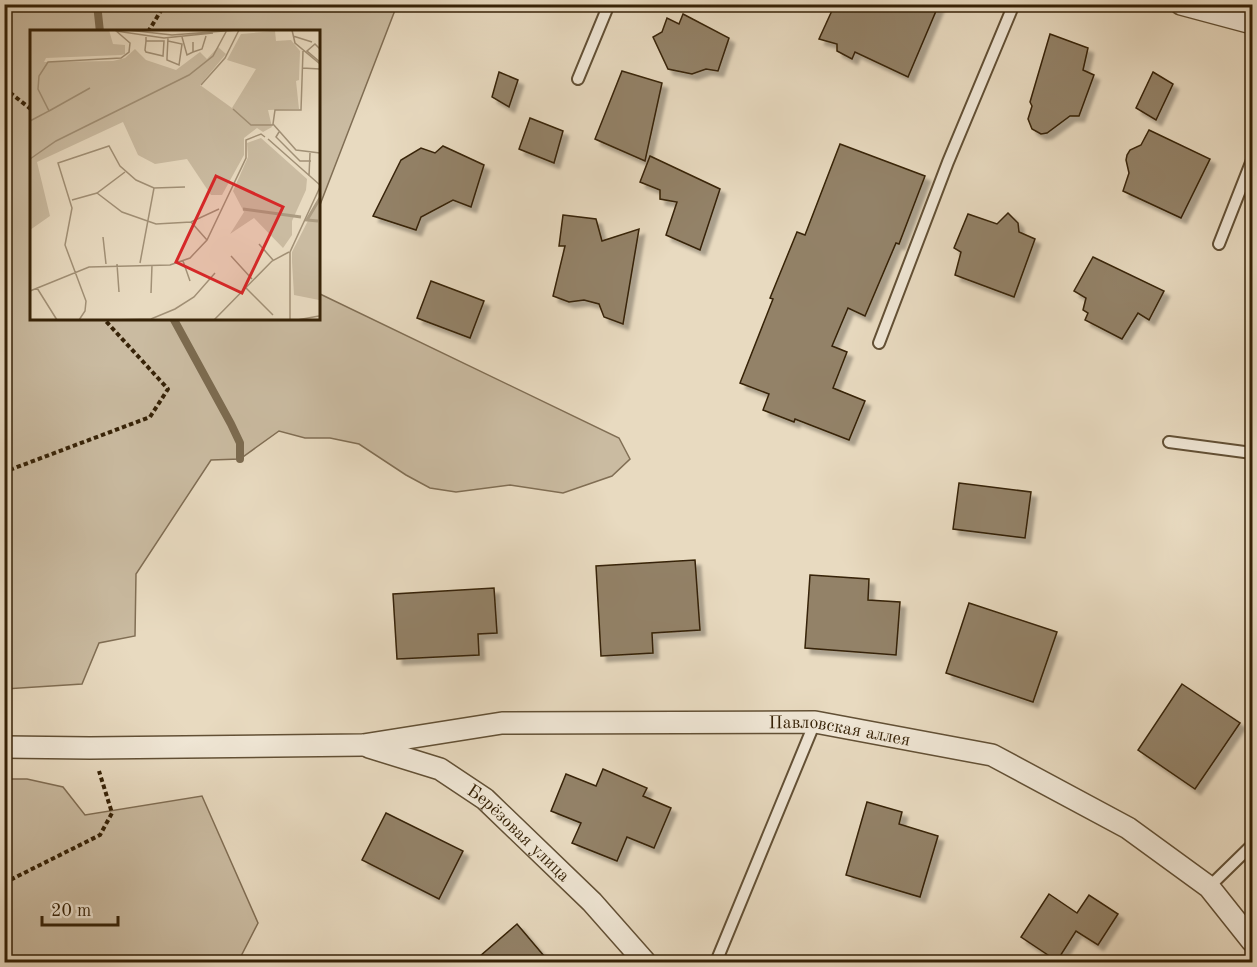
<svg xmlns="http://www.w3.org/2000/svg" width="1257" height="967" viewBox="0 0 1257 967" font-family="'Old Standard TT',serif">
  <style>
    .green { fill: #cabba1; stroke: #806e54; stroke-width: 1.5 }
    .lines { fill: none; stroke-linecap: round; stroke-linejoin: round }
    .stream { stroke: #7c6b50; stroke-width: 8 }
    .building { fill: #938267; stroke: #362207; stroke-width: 1.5; filter: url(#shadow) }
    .lane-casing { stroke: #625035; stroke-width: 14 }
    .street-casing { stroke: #625035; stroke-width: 24 }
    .path { stroke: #362207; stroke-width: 4; stroke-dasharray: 4.5 3; stroke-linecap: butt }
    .lane { stroke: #f0e7d6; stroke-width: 10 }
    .street { stroke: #f0e7d6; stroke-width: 21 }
    .labels { text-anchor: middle; stroke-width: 4.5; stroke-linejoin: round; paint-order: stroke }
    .street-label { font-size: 18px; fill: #362207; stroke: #f0e7d6 }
    .inset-river { fill: none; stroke: #ab9b81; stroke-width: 3 }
    .inset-road { fill: none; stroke: #a19076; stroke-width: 1.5 }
    .view { fill: #d62828; fill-opacity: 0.15; stroke: #d62828; stroke-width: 3 }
    .inset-edge { fill: none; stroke: #362207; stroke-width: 3 }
  </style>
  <defs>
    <filter id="shadow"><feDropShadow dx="5.5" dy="5.5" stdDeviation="1.5" flood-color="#0004"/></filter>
  </defs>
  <rect width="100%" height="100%" fill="#e8dac0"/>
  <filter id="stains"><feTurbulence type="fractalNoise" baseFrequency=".00333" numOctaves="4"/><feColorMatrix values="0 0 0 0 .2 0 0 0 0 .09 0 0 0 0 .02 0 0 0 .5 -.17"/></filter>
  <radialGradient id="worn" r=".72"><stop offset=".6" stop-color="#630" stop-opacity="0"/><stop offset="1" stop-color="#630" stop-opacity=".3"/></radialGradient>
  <g class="green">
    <path d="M5,4L397,5L318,210V32H32V318H318V293L619,438L630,459L612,476L563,493L510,485L456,492L430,488L406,475L359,444L330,438H305L279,431L240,459L211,460L136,574L135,636L99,643L82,684L5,689Z"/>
    <path d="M5,779H27L63,787L85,815L202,796L258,923L238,962H5Z"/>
  </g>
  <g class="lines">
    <g class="stream">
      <path d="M97,4L100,32"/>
      <path d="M173,318L231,424L240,443V459"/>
    </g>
  </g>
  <g class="building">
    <path d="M835,4H939L908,77L855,52L852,59L837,51V44L819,39Z"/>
    <path d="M683,14L729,38L718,71L706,69L692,74L668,69L653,37L662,32L667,18L679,24Z"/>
    <path d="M1050,34L1088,48L1083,70L1094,75L1079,116H1070L1047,133L1041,134L1032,129L1028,119L1032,106L1030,102Z"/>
    <path d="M622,71L662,83L645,161L595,139Z"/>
    <path d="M499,72L518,80L509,107L492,97Z"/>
    <path d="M1153,72L1173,84L1156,120L1136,108Z"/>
    <path d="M530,118L563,131L554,163L519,149Z"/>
    <path d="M1149,130L1210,159L1181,218L1123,191L1129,173L1126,160L1127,155L1130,150L1141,145Z"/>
    <path d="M840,144L925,176L899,244L896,243L865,316L848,308L832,346L847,352L833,388L865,401L849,440L795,419L794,422L763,410L769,394L740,383L773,299L770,298L797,232L805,235Z"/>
    <path d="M443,146L484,165L471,207L453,200L421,217L416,230L373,216L401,160L421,148L435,153Z"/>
    <path d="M650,156L720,189L700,250L666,235L677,202L660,199V190L640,182Z"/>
    <path d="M1008,213L1018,223L1019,232L1035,239L1014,297L955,275L961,252L954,248L968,214L997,224Z"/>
    <path d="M563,215L596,219L602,241L639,229L623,324L604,317L599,304L584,300L569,302L553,296L565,246H559Z"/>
    <path d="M1093,257L1164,291L1149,320L1138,313L1122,339L1085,320L1088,313L1083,310L1086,298L1074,291Z"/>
    <path d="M431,281L484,301L470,338L417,318Z"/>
    <path d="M959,483L1031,492L1025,538L953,529Z"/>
    <path d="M695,560L700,630L652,633L653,653L601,656L596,566Z"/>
    <path d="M810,575L869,579L868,600L900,602L896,655L805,648Z"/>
    <path d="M494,588L497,633L478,634L479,655L397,659L393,594Z"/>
    <path d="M969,603L1057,632L1033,702L946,673Z"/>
    <path d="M1182,684L1240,723L1195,789L1138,750Z"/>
    <path d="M603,769L647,788L643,796L671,808L654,848L627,837L617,861L572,843L581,823L551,811L566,774L596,786Z"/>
    <path d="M867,802L902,812L899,824L938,836L920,897L846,875Z"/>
    <path d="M386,813L463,851L439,899L362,860Z"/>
    <path d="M1049,894L1077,913L1089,895L1118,914L1098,945L1076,931L1057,961L1021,937Z"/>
    <path d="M517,924L550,963H472Z"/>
  </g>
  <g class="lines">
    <defs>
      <g id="lane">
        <path d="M578,79L609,4"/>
        <path d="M1219,244L1252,160"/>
        <path d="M879,343L948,162L1014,4"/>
        <path d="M1169,442L1252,453"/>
        <path d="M1209,887L1252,845"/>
        <path d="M716,962L815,722"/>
      </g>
      <g id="street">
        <path d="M1181,4L1252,23"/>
        <path id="s1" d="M4,747L90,748L363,745L502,723L815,722L992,755L1128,828L1209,887L1252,941"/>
        <path id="s2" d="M369,747L440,769L485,799L592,902L645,962"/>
      </g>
    </defs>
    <use href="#lane" class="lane-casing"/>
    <use href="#street" class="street-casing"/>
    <g class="path">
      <path d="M148,32L165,4"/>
      <path d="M4,88L32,110"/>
      <path d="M4,475L12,469L150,417L168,389L103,318"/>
      <path d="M4,883L100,835L112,813L99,771"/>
    </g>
    <use href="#lane" class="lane"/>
    <use href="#street" class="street"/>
  </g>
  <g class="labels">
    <g class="street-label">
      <text dy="6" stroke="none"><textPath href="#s1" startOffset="838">Павловская аллея</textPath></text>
      <text dy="6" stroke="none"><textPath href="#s2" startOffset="176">Берёзовая улица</textPath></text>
    </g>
  </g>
  <g transform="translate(30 30)">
    <rect width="290" height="290" fill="#e8dac0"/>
    <path d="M0,0H79L83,14L95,15V24L91,25L16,28L14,32L83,31L95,28L105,19L116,30L146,40L170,22L177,29L188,17L196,24L170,55L202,78L226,39L197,30L211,4L245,1L246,11L261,10L270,21L269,50L266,51L269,79L238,80L242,97L233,102L227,98L214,108V125L192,165H181L157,129L125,134L108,125L93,92L7,132L20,186L0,200ZM231,108L277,149L276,160L262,191V205L253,218L224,188L200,204L214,182L203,161L218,127L217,113ZM289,169V270L264,265L262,232V222Z" fill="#cabba1"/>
    <path class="inset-river" d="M213,179L271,187M288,191L277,190L290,168"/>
    <path class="inset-road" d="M98,0L142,5L207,0M262,0L265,13L290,34M86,1L134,8L183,3M263,6L282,12M152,7L157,25L163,22V12M116,11H134L133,26L116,22L115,20L116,11V7M138,11L152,14L149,35L137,30V28L138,8M290,19L285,14L277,21L290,32M273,21L271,80H245L243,94L266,120L290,123M163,22L172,19L176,6M272,38L290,39M171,55L195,28L209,0M203,79L221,95H243M19,81L60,58M0,91L19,81L8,59L9,46L18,32L91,28L99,22L100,13L85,0M249,102L246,107L270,131H281M238,109L290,155M0,129L26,111L159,45L183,26L197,0M279,146L280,123M67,163L92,182L126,194L161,192L189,179M42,170L67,163L95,142M161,192L177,210M73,207L76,234M229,214L243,230M201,226L222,249M153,231L160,251M110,233L124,158M87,234L89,262M215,257L243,285M7,258L27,290M0,261L59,237L140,235L160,228L177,210L216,128V110L231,104L235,107M121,263L122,235M49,290L55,281L56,271L35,215L42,178L28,133L79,116L90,136L106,150L124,158L155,157M80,290L121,289L145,279L164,267L185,243M184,290L242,231L259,222M260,290V222L290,157M267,290L289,286"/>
    <path class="view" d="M186,146L253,177L212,263L146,232Z"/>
    <rect width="290" height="290" class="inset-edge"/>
  </g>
  <rect width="1257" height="967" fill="none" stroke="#e8dac0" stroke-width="24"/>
  <rect x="6" y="6" width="1245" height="955" fill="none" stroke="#362207" stroke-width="3"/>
  <rect x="12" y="12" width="1233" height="943" fill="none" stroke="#362207" stroke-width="1.5"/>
  <path d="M42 916v9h76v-9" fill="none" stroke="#362207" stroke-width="3"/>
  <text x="51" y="916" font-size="18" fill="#362207" stroke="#f0e7d6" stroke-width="4.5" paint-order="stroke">20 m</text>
  <rect width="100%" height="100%" filter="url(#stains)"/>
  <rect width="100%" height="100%" fill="url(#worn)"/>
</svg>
